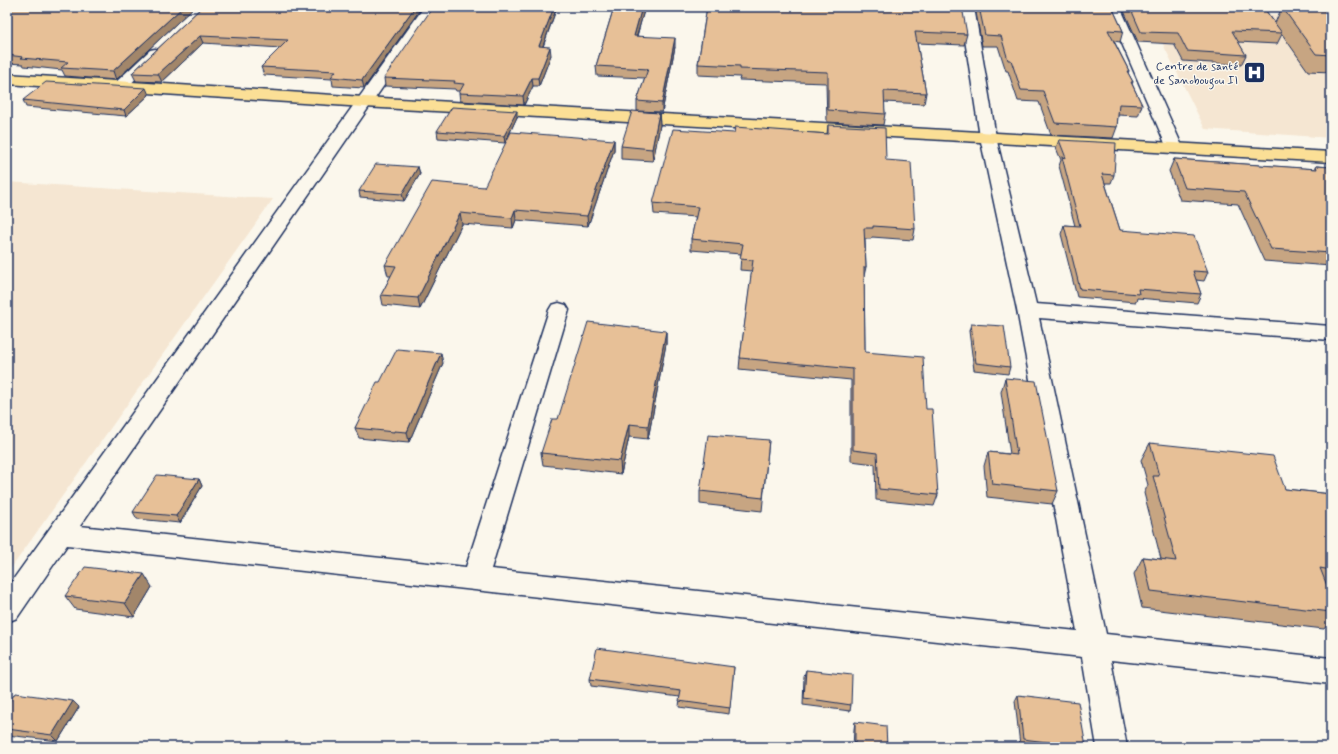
<svg xmlns="http://www.w3.org/2000/svg" width="1338" height="754" viewBox="0 0 1338 754" font-family="Mynerve,sans-serif">
  <style>
    .built { fill: #f5e6d2 }
    .lines { fill: none; stroke-linecap: round; stroke-linejoin: round }
    .minor-casing { stroke: #1b2f5e; stroke-width: 3 }
    .major-casing { stroke: #1b2f5e; stroke-width: 3 }
    .minor { fill: #fbf7ec; fill-rule: evenodd }
    .major { fill: #fbdf96; fill-rule: evenodd }
    .wall { fill: #c7a582; stroke: #1b2f5e }
    .shaded-wall { fill: #a2866a; stroke: #1b2f5e }
    .building { fill: #e7c097; stroke: #1b2f5e }
    .labels { text-anchor: middle; stroke-width: 3; stroke-linejoin: round; paint-order: stroke }
    .far-poi-label { font-size: 12px; fill: #1b2f5e; stroke: #fbf7ec; text-anchor: end }
  </style>
  <rect width="100%" height="100%" fill="#fbf7ec"/>
  <filter id="ink" filterUnits="userSpaceOnUse"><feTurbulence type="fractalNoise" baseFrequency=".025" numOctaves="2"/><feDisplacementMap in="SourceGraphic" scale="8" xChannelSelector="R" yChannelSelector="G"/><feConvolveMatrix kernelMatrix="1 2 1 2 8 2 1 2 1" color-interpolation-filters="sRGB"/></filter>
  <g filter="url(#ink)">
    <g class="built">
      <path d="M1145,8L1331,17V138L1205,129Z"/>
      <path d="M7,182L273,199L7,574Z"/>
    </g>
    <g class="lines">
      <defs>
        <g id="minor">
          <path d="M424,7H438L80,526L466,567L549,310L552,305L559,303L566,305L569,310L491,569L1077,631L1017,310L980,137L960,7H974L996,137L1036,304L1331,326V340L1039,318L1106,634L1331,658V684L1111,660L1127,747H1097L1082,657L67,545L17,618L7,622V588Z"/>
          <path d="M1108,7H1122V11L1183,148L1181,152L1175,153L1169,152L1167,148L1108,11Z"/>
          <path d="M155,49L160,50L162,53L160,56L125,89L120,91L115,89L112,86L115,83L150,50Z"/>
        </g>
        <path id="major" d="M7,74L364,97L1331,152V162L364,107L7,84Z"/>
      </defs>
      <use href="#minor" class="minor-casing"/>
      <use href="#major" class="major-casing"/>
      <use href="#minor" class="minor"/>
      <use href="#major" class="major"/>
    </g>
    <g class="wall">
      <path d="M7,7H194L116,80L65,76L62,70L24,66L23,64L7,63Z"/>
      <path d="M202,7H422L364,88L333,86L332,79L264,75L261,67L281,48L203,43L162,82L136,81L132,73Z"/>
      <path d="M557,7L543,47L551,55L539,86H533L524,105L460,101L459,93V91H456L455,89L385,86L384,78Z"/>
      <path d="M614,7H645L637,36L675,47L662,112L637,111V101L645,78L597,76L596,66Z"/>
      <path d="M707,7L967,34L964,45L917,43L926,93L924,104L884,102L885,114L883,125L827,122L826,83L739,80L740,77L698,75V64Z"/>
      <path d="M975,7H1112L1123,31L1120,42L1114,41L1129,71L1128,73L1133,82L1132,84L1142,105L1138,116L1118,115L1117,127L1113,138L1051,135L1039,102L1018,101L1008,71H1006L998,46H982Z"/>
      <path d="M1123,7H1263L1275,23L1282,7L1324,9L1322,7H1331V72L1308,71L1282,34L1277,44L1238,42L1246,55L1241,65L1183,61L1174,44L1138,42L1124,11Z"/>
      <path d="M149,95L126,116L26,107L23,100Z"/>
      <path d="M659,113L660,125L653,161L621,159V146Z"/>
      <path d="M517,117L505,143L438,138L437,131Z"/>
      <path d="M828,125L886,160L915,229L913,240L872,237L871,239H865L866,267L864,276L865,352L926,409L938,495L934,506L876,500L875,464L851,461V380L739,369L740,358L752,271L740,270L741,254L691,250V239L696,217L654,214L653,203L734,133L827,134Z"/>
      <path d="M614,140V150L588,226L516,220L513,228L462,224L420,309L383,305L381,295L391,276H388L385,265L484,187Z"/>
      <path d="M1059,140L1114,175L1111,183H1105L1120,230L1208,272L1204,281L1196,280L1201,294L1197,303L1137,298L1136,302L1077,297L1061,234L1064,225L1075,226L1059,166L1061,160L1056,148Z"/>
      <path d="M1174,159L1314,169L1316,166L1331,167V266L1264,261L1238,204L1180,200L1169,171Z"/>
      <path d="M418,167L420,174L404,201L360,197L359,191Z"/>
      <path d="M971,324L1010,367L1008,374L974,370L969,331Z"/>
      <path d="M666,331V344L648,439L629,437L621,474L543,465L541,453L558,419Z"/>
      <path d="M443,363L409,442L397,441V442L359,438L355,428L380,382Z"/>
      <path d="M1005,378L1058,491L1052,504L987,497L984,466L988,452L1010,454L1001,392Z"/>
      <path d="M769,440L762,511L700,504V491Z"/>
      <path d="M1150,443L1285,489L1331,494V588L1328,587L1331,596V620L1324,629L1142,608L1134,574L1143,557L1161,559L1144,493L1148,485L1141,460Z"/>
      <path d="M199,479L202,486L180,523L137,519L133,512Z"/>
      <path d="M152,587L134,617L75,609L65,596Z"/>
      <path d="M734,667L729,714L679,707L680,697L591,686L590,679Z"/>
      <path d="M806,670L851,705L850,711L803,705L804,676Z"/>
      <path d="M1018,695L1086,747H1034L1020,745L1015,701Z"/>
      <path d="M7,706L79,707L58,741L7,735Z"/>
      <path d="M855,722L887,747H853L854,729Z"/>
      <path d="M1331,726V738L1328,729Z"/>
    </g>
    <g class="shaded-wall">
      <path d="M183,7H194L116,80L113,71Z"/>
      <path d="M415,7H422L364,88L362,80Z"/>
      <path d="M554,7H557L540,54L539,46Z"/>
      <path d="M642,7H645L634,46V36Z"/>
      <path d="M200,36L203,43L162,82L158,74Z"/>
      <path d="M675,38V47L662,112V103Z"/>
      <path d="M550,47L551,55L539,86L538,78Z"/>
      <path d="M532,78L533,86L524,105L523,96Z"/>
      <path d="M146,88L149,95L126,116L124,110Z"/>
      <path d="M517,111V117L505,143L504,136Z"/>
      <path d="M659,113L660,125L653,161L652,149Z"/>
      <path d="M614,140V150L588,226L587,216Z"/>
      <path d="M418,167L420,174L404,201L402,194Z"/>
      <path d="M515,210L516,220L513,228L512,218Z"/>
      <path d="M460,213L462,224L420,309L418,298Z"/>
      <path d="M666,331V344L648,439V426Z"/>
      <path d="M441,353L443,363L409,442L407,432Z"/>
      <path d="M629,424V437L621,474L620,461Z"/>
      <path d="M199,479L202,486L180,523L176,516Z"/>
      <path d="M144,574L152,587L134,617L125,603Z"/>
      <path d="M73,701L79,707L58,741L52,735Z"/>
    </g>
    <g class="building">
      <path d="M7,7H183L113,71L61,68L68,62L21,58L23,57L7,55Z"/>
      <path d="M202,7H415L362,80L331,77L336,71L261,67L288,40L200,36L158,74L132,73Z"/>
      <path d="M433,7H554L539,46L550,47L538,78H532L523,96L459,93L464,84L454,83L455,81L384,78Z"/>
      <path d="M614,7H642L634,36L675,38L662,103L637,101L648,69L596,66Z"/>
      <path d="M707,7H962L967,34L915,32L926,93L884,91L885,114L828,110V72L740,69V66L698,64Z"/>
      <path d="M979,7H1112L1123,31L1108,30L1129,71H1127L1133,82H1131L1142,105L1119,104L1117,127L1055,123L1043,91L1021,90L1011,60H1008L1001,36L985,35Z"/>
      <path d="M1130,7H1263L1282,33L1232,31L1246,55L1187,51L1178,33L1141,32Z"/>
      <path d="M1282,7L1331,10V55L1316,54Z"/>
      <path d="M46,82L146,88L124,110L23,100Z"/>
      <path d="M452,107L517,111L504,136L437,131Z"/>
      <path d="M632,111L659,113L652,149L621,146Z"/>
      <path d="M828,125L885,128L886,160L911,162L915,229L873,226V228H864L866,267H864L865,352L923,357L926,409H932L938,495L879,489L877,453L853,450V369L740,358L753,260L740,259L743,244L691,239L698,207L653,203L673,129L734,133L735,127L828,134Z"/>
      <path d="M511,132L614,140L587,216L515,210L512,218L460,213L418,298L381,295L396,266L385,265L432,182L484,187Z"/>
      <path d="M1059,140L1116,143L1114,175L1102,174L1120,230L1194,236L1208,272L1193,271L1201,294L1138,289L1139,294L1080,289L1064,225L1080,226L1062,157L1066,158Z"/>
      <path d="M1174,159L1317,169L1316,166L1331,167V253L1271,249L1244,192L1185,188Z"/>
      <path d="M376,164L418,167L402,194L359,191Z"/>
      <path d="M588,322L666,331L648,426L629,424L620,461L541,453L552,419H558Z"/>
      <path d="M971,324L1004,326L1010,367L976,363Z"/>
      <path d="M397,349L441,353L407,432L394,431V432L355,428L377,382H380Z"/>
      <path d="M1005,378L1036,381L1058,491L992,484L988,452L1017,455Z"/>
      <path d="M708,435L769,440L763,498L700,491Z"/>
      <path d="M1150,443L1273,456L1285,489L1331,494V570L1320,568L1331,596V612L1151,591L1143,557L1176,561L1153,476H1159Z"/>
      <path d="M157,475L199,479L176,516L133,512Z"/>
      <path d="M85,567L144,574L125,603L65,596Z"/>
      <path d="M597,648L734,667L730,708L679,701L681,691L590,679Z"/>
      <path d="M806,670L852,675L851,705L804,698Z"/>
      <path d="M15,693L73,701L52,735L7,729V706Z"/>
      <path d="M1018,695L1078,702L1086,747L1023,739Z"/>
      <path d="M855,722L886,726L887,747H855Z"/>
    </g>
  </g>
  <defs>
    <symbol id="hospital-square" viewBox="-11 -11 22 22"><rect x="-9" y="-9" width="18" height="18" rx="4" fill="#1b2f5e" stroke="#fbf7ec"/><path d="M-5-5h3v3.5h4V-5h3V5h-3V1.5h-4V5h-3Z" fill="#fff"/></symbol>
  </defs>
  <g fill-rule="evenodd">
    <use href="#hospital-square" x="1242" y="60" width="25" height="25"/>
  </g>
  <g class="labels">
    <g class="far-poi-label">
      <text x="1238" y="70">Centre de santé<tspan x="1238" dy="14">de Sanobougou II</tspan></text>
    </g>
  </g>
  <rect width="1338" height="754" fill="none" stroke="#fbf7ec" stroke-width="24"/>
  <rect x="12" y="12" width="1314" height="730" fill="none" stroke="#1b2f5e" stroke-width="1.5" filter="url(#ink)"/>
</svg>
